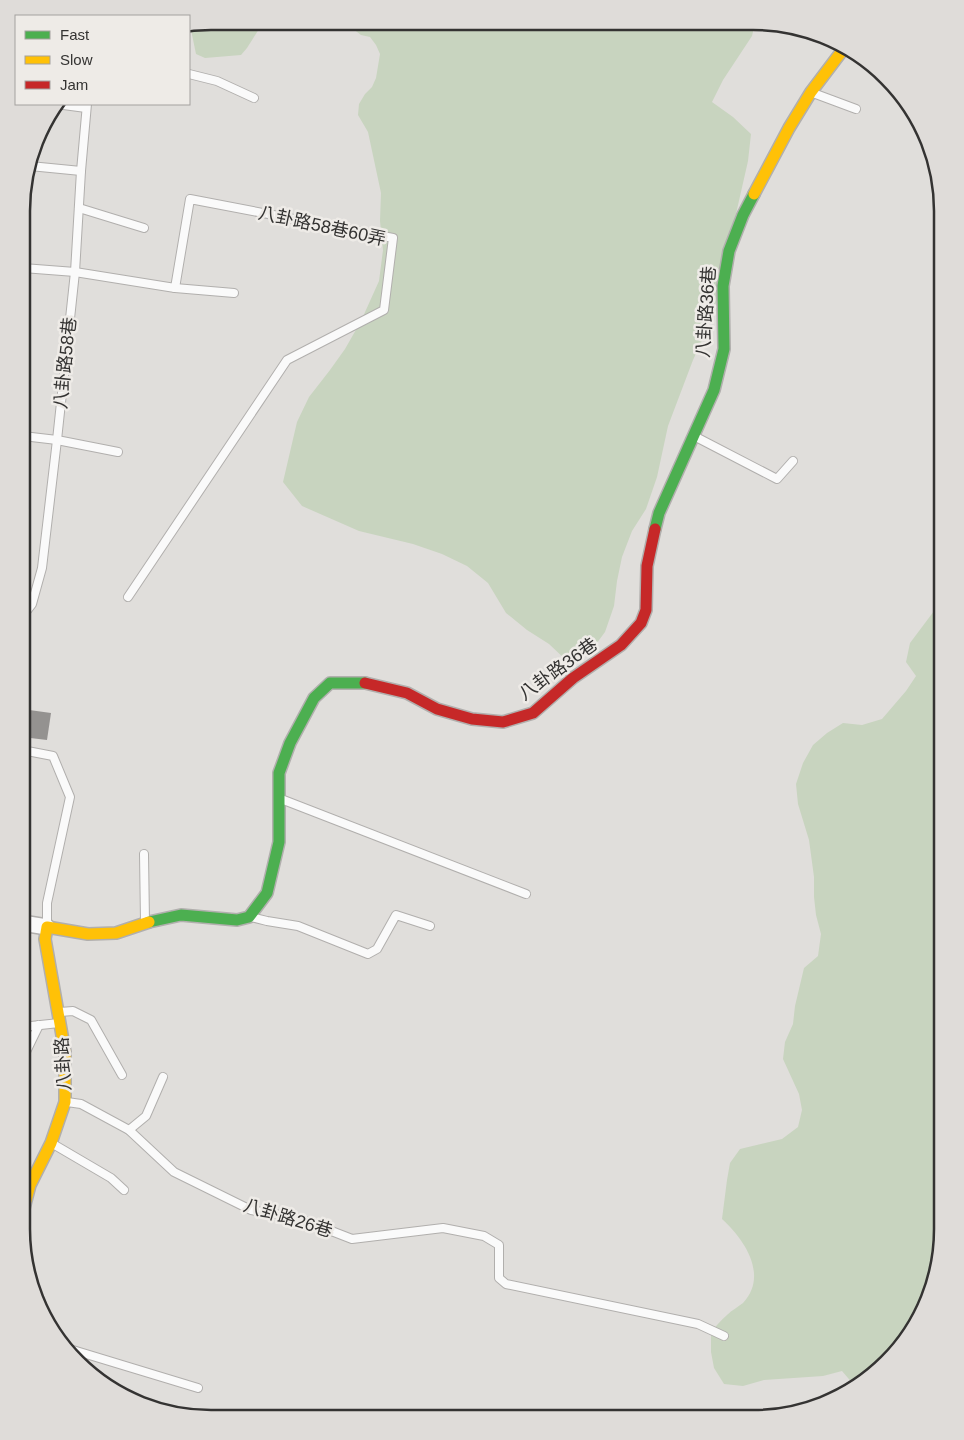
<svg xmlns="http://www.w3.org/2000/svg" width="964" height="1440" viewBox="0 0 964 1440" font-family="Helvetica,'Noto Sans TC',sans-serif">
  <style>
    .green { fill: #c8d4bf }
    .building { fill: #949290 }
    .lines { fill: none; stroke-linecap: round; stroke-linejoin: round }
    .lane-casing { stroke: #b1afad; stroke-width: 10 }
    .street-casing { stroke: #b1afad; stroke-width: 18 }
    .fast-casing { stroke: #b1afad; stroke-width: 14 }
    .slow-casing { stroke: #b1afad; stroke-width: 14 }
    .jam-casing { stroke: #b1afad; stroke-width: 14 }
    .lane { stroke: #fafafa; stroke-width: 8 }
    .street { stroke: #fafafa; stroke-width: 15 }
    .fast { stroke: #4caf50; stroke-width: 11 }
    .slow { stroke: #ffc107; stroke-width: 11 }
    .jam { stroke: #c62828; stroke-width: 11 }
    .labels { text-anchor: middle; stroke-width: 5; stroke-linejoin: round; paint-order: stroke }
    .street-label { font-size: 18px; fill: #343332; stroke: #eeebe7 }
    .rim { fill: none; stroke: #343332; stroke-width: 2.5 }
  </style>
  <rect width="100%" height="100%" fill="#e0dedb"/>
  <g class="green">
    <path d="M211,21H264L247,48L241,55L205,58L196,54L190,25Z"/>
    <path d="M344,22L755,23L752,36L723,80L712,102L733,117L751,134L748,161L714,311L705,334L693,360L668,426L657,477L646,509L632,531L622,557L617,581L614,606L605,632L591,651L567,661L549,644L527,630L506,613L488,583L467,566L442,554L413,544L359,531L302,506L283,482L297,422L309,397L330,370L345,349L361,321L379,281L383,250L380,221L381,193L368,132L358,115L359,104L365,94L372,87L376,78L380,54L376,45L370,37L361,35Z"/>
    <path d="M943,599L942,1242L933,1290L904,1344L869,1379L848,1391L854,1385L842,1371L823,1376L764,1380L743,1386L724,1384L714,1368L711,1352V1332C716,1326 721,1320 727,1315C732,1310 738,1307 743,1303C769,1275 744,1239 722,1219L727,1180L730,1163L740,1149L782,1139L798,1127L802,1110L799,1094L783,1059L785,1042L793,1024L795,1006L804,968L818,956L821,934L816,915L814,897V877L809,840L798,804L796,784L803,763L813,745L827,733L843,723L862,725L882,719L906,691L916,676L906,662L910,643Z"/>
  </g>
  <path class="building" d="M22,709L51,713L47,740L22,737Z"/>
  <g class="lines">
    <defs>
      <g id="lane">
        <path d="M189,74L217,81L254,98"/>
        <path d="M813,93L856,109"/>
        <path d="M56,104L86,108"/>
        <path d="M30,166L81,171"/>
        <path d="M79,208L144,228"/>
        <path d="M23,268L75,272L175,288L190,199L393,238L384,310L287,360L128,597"/>
        <path d="M175,288L234,293"/>
        <path d="M23,436L57,440L118,452"/>
        <path d="M694,436L777,479L793,461"/>
        <path d="M22,617L32,604L42,568L57,440L75,272L81,171L87,104"/>
        <path d="M22,750L53,756L70,797L47,903V925"/>
        <path d="M281,799L526,894"/>
        <path d="M144,854L145,922"/>
        <path d="M251,917L267,921L298,926L368,954L377,949L396,915L430,926"/>
        <path d="M60,1012L73,1011L91,1020L122,1075"/>
        <path d="M22,1027L59,1023"/>
        <path d="M22,1060L39,1025"/>
        <path d="M67,1102L81,1104L129,1130L174,1172L251,1210L298,1218L352,1239L443,1228L484,1236L499,1245V1278L506,1284L698,1324L724,1336"/>
        <path d="M129,1130L146,1116L163,1077"/>
        <path d="M53,1144L111,1178L124,1190"/>
        <path d="M63,1347L198,1388"/>
      </g>
      <path id="street" d="M22,923L47,927"/>
      <g id="fast">
        <path d="M655,529L659,513L714,390L724,349L723,286L729,251L743,215L754,194"/>
        <path d="M149,922L181,915L237,920L249,917L267,893L279,842V773L290,743L314,698L330,683H365"/>
      </g>
      <g id="slow">
        <path d="M754,194L789,128L811,92L845,47"/>
        <path d="M21,1220L30,1185L51,1143L65,1102V1052L45,939L47,927L88,934L116,933L149,922"/>
      </g>
      <path id="jam" d="M365,683L407,693L437,709L472,719L503,722L533,713L573,678L621,645L641,623L646,610L647,566L655,529"/>
    </defs>
    <use href="#lane" class="lane-casing"/>
    <use href="#street" class="street-casing"/>
    <use href="#fast" class="fast-casing"/>
    <use href="#slow" class="slow-casing"/>
    <use href="#jam" class="jam-casing"/>
    <use href="#lane" class="lane"/>
    <use href="#street" class="street"/>
    <use href="#fast" class="fast"/>
    <use href="#slow" class="slow"/>
    <use href="#jam" class="jam"/>
  </g>
  <g class="labels">
    <g class="street-label">
      <text transform="translate(322 226) rotate(12)" y="6">八卦路58巷60弄</text>
      <text transform="translate(706 312) rotate(-86)" y="6">八卦路36巷</text>
      <text transform="translate(65 363) rotate(-84)" y="6">八卦路58巷</text>
      <text transform="translate(558 669) rotate(-36)" y="6">八卦路36巷</text>
      <text transform="translate(63 1064) rotate(-93)" y="6">八卦路</text>
      <text transform="translate(288 1218) rotate(17)" y="6">八卦路26巷</text>
    </g>
  </g>
  <path d="M0 0H964V1440H0ZM211 30H753A181 181 0 0 1 934 211V1229A181 181 0 0 1 753 1410H211A181 181 0 0 1 30 1229V211A181 181 0 0 1 211 30Z" fill="#dfdcd9" fill-rule="evenodd"/>
  <path class="rim" d="M211 30H753A181 181 0 0 1 934 211V1229A181 181 0 0 1 753 1410H211A181 181 0 0 1 30 1229V211A181 181 0 0 1 211 30Z"/>
  <rect x="15" y="15" width="175" height="90" fill="#eeebe7" stroke="#a4a19f"/>
  <rect x="25" y="31" width="25" height="8" fill="#4caf50" stroke="#a4a19f"/>
  <text x="60" y="40" font-size="15" fill="#343332">Fast</text>
  <rect x="25" y="56" width="25" height="8" fill="#ffc107" stroke="#a4a19f"/>
  <text x="60" y="65" font-size="15" fill="#343332">Slow</text>
  <rect x="25" y="81" width="25" height="8" fill="#c62828" stroke="#a4a19f"/>
  <text x="60" y="90" font-size="15" fill="#343332">Jam</text>
</svg>
